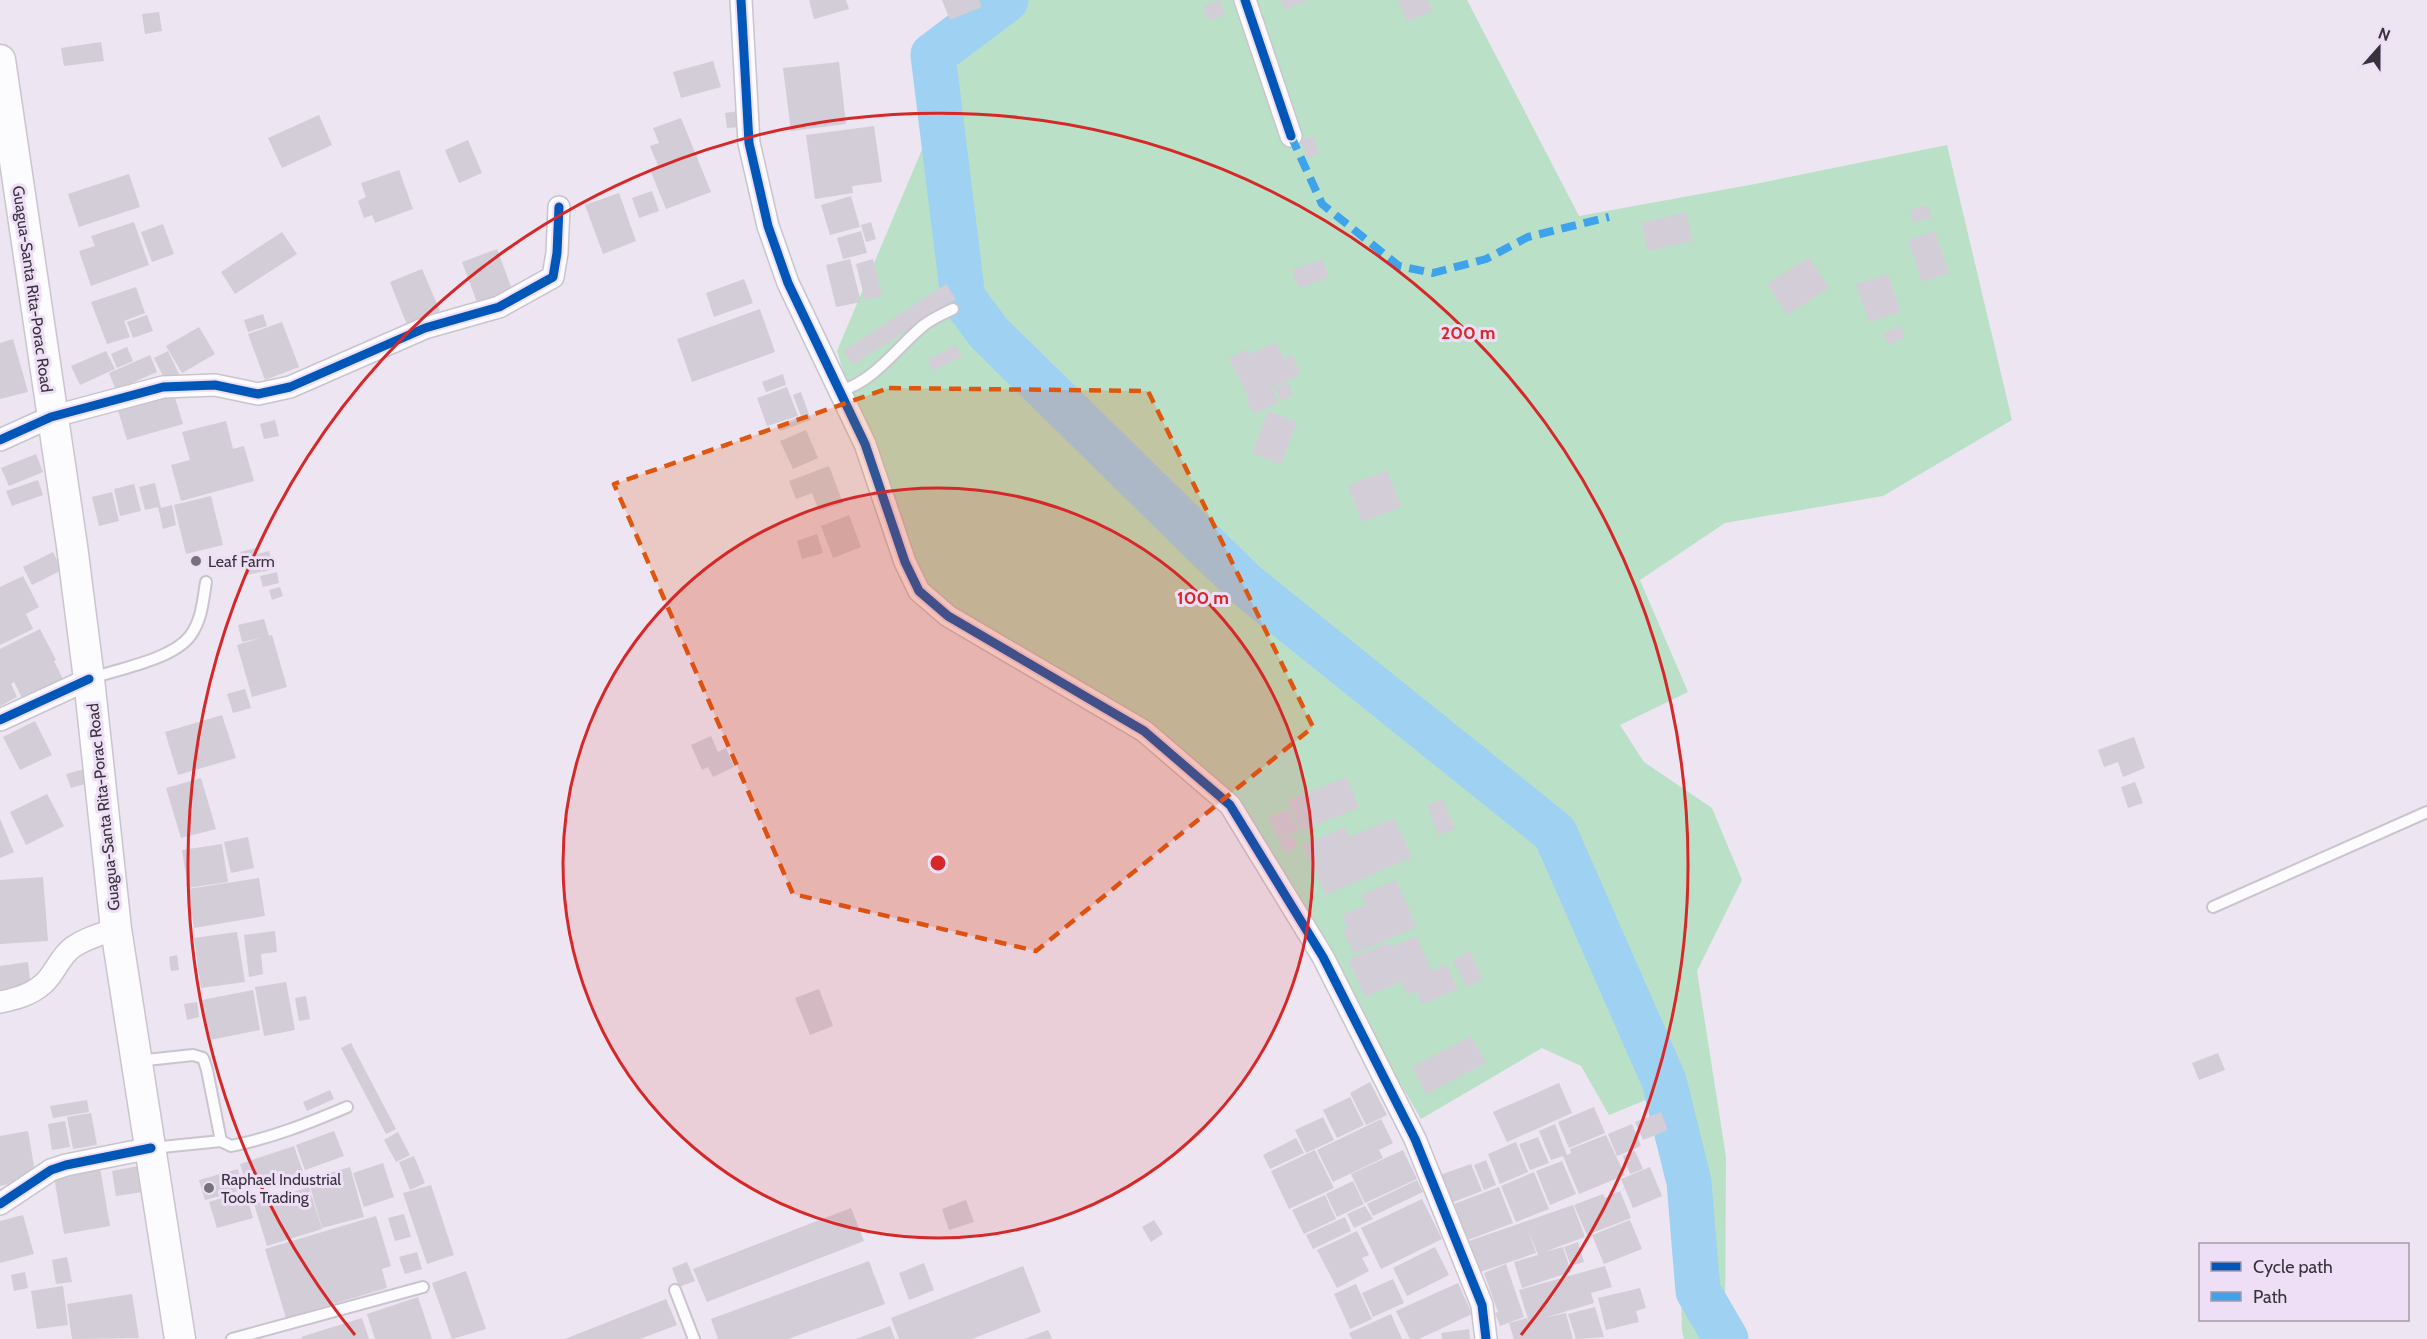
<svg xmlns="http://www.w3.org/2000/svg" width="2427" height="1339" viewBox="0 0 2427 1339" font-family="Cabin,sans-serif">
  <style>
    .green { fill: #bae1c7 }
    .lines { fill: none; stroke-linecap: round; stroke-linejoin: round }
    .river { stroke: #9fd1f3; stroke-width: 45 }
    .building { fill: #d3cdd7 }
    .lane-casing { stroke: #cac4ce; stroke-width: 14 }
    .street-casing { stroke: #cac4ce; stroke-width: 24 }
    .secondary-casing { stroke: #cac4ce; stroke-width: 33 }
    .lane { stroke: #fcfbfd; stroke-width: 10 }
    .street { stroke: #fcfbfd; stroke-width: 21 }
    .secondary { stroke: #fcfbfd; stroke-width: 30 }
    .quiet { stroke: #3fa3ec; stroke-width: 8; stroke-dasharray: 15 8; stroke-linecap: butt }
    .cycleway-casing { stroke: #eedff7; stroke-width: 13 }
    .cycleway { stroke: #0057b8; stroke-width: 9 }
    .marked { fill: #df570e; fill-opacity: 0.2; stroke: #df570e; stroke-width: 4.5; stroke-dasharray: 12 8; stroke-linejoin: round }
    .ring { fill: none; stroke: #d62828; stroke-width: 3 }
    .poi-dot { fill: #77717b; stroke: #eedff7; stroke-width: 2 }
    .labels { text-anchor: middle; stroke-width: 6; stroke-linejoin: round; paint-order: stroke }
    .street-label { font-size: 16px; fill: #37323b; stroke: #eedff7 }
    .poi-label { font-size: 16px; fill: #37323b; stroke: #eedff7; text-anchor: start }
    .centre { fill: #d62828; stroke: #eedff7; stroke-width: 3 }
    .ring-label { font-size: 18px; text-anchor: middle; font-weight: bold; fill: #d62828; stroke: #eedff7; stroke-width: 6; stroke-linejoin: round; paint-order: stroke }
  </style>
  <rect width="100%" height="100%" fill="#ede5f1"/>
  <path class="green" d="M985,0H1467L1579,216L1755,184L1947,145L2012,420L1883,496L1725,523L1640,580L1688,692L1620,725L1644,762L1712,808L1742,880L1697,971L1726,1157L1725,1339H1684L1682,1331L1676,1134L1663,1093L1609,1115L1581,1066L1542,1048L1421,1119L1234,799L949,611L928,588L907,555L847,384L837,351Z"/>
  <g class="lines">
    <path class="river" d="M1006,0L933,55L963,298L989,333L1245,584L1555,833L1664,1081L1689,1182L1698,1291L1726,1339"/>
  </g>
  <g class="building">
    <path d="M809,0H846L849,9L814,19Z"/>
    <path d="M942,0H979L982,7L950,20Z"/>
    <path d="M1220,0L1225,15L1208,21L1203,6Z"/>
    <path d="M1280,0H1308L1285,10Z"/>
    <path d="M1400,0H1428L1433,11L1407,22L1398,1Z"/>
    <path d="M159,12L162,31L145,34L142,14Z"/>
    <path d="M101,42L104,61L64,66L61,48Z"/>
    <path d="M713,61L721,87L681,98L673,72Z"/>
    <path d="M839,62L846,124L791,131L783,68Z"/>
    <path d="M739,111L741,127L727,128L725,113Z"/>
    <path d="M319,115L332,145L282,168L268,138Z"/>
    <path d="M681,118L711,192L666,209L651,172L659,168L650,146L659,143L653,128Z"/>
    <path d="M874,126L882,182L852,186L853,193L815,199L806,135Z"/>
    <path d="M1314,136L1319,154L1307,158L1301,140Z"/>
    <path d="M468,140L482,173L459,183L445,150Z"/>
    <path d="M399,170L413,209L375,223L372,215L364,218L358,201L366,197L361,183Z"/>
    <path d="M129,174L140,207L79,227L68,194Z"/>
    <path d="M652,191L659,211L639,218L632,198Z"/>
    <path d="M619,193L636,241L603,254L585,205Z"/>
    <path d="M851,196L860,227L830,235L821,205Z"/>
    <path d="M1927,205L1932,218L1914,223L1910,210Z"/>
    <path d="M1686,212L1693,241L1648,251L1641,223Z"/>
    <path d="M134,222L149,265L91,286L79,251L95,246L91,236Z"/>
    <path d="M871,222L876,239L866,242L861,225Z"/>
    <path d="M163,224L174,254L152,262L141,232Z"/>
    <path d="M861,231L867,253L843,259L837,238Z"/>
    <path d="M1935,231L1949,273L1922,282L1908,240Z"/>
    <path d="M282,232L297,254L235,294L221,272Z"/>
    <path d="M497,249L513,292L478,305L462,262Z"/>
    <path d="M1809,257L1829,288L1787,315L1767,284Z"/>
    <path d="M850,259L861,302L836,307L826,265Z"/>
    <path d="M873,259L882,296L865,300L856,264Z"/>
    <path d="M1322,259L1329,277L1299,288L1292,270Z"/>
    <path d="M422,269L440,311L407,325L390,282Z"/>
    <path d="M1888,274L1901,312L1869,322L1856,284Z"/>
    <path d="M744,279L753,303L714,317L706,293Z"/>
    <path d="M946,284L956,299L853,365L843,351Z"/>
    <path d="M136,287L145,313L124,321L130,337L107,344L91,302Z"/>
    <path d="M760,309L775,352L692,382L677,339Z"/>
    <path d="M263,314L267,326L248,332L244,320Z"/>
    <path d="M147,315L153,331L133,338L127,322Z"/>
    <path d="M282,322L299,367L265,380L248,334Z"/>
    <path d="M1900,325L1906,337L1889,345L1883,334Z"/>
    <path d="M199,327L215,354L182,373L166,346Z"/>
    <path d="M13,339L28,392L0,399V343Z"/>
    <path d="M1276,342L1284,359L1292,355L1301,374L1272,388L1279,403L1253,414L1247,400L1249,399L1229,358L1248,349L1251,354Z"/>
    <path d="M956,345L962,356L933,371L927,360Z"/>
    <path d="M127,347L133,361L117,368L111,354Z"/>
    <path d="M106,351L115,369L80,385L71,366Z"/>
    <path d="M168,351L179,374L165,380L154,358Z"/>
    <path d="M150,355L157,372L116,390L109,373Z"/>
    <path d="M783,374L786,385L766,392L762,382Z"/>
    <path d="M1287,382L1293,395L1281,401L1275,388Z"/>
    <path d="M787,387L798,416L767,426L757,398Z"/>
    <path d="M173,391L183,424L127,440L117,407Z"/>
    <path d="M801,392L811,420L780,431L778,425L801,416L793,395Z"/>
    <path d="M1268,411L1297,422L1281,465L1252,453Z"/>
    <path d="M275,420L279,436L264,439L260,424Z"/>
    <path d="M226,421L233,449L244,446L254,481L181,501L171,465L190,460L182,432Z"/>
    <path d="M806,430L818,458L793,469L780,441Z"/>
    <path d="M36,454L43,472L9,486L1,468Z"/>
    <path d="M829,466L843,503L819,511L812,493L796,499L789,481Z"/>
    <path d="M1387,470L1402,507L1362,522L1348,486Z"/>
    <path d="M38,480L43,495L12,506L6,491Z"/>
    <path d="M155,483L161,508L172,505L176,525L163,529L158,507L145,510L139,487Z"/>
    <path d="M134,484L141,511L120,516L114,489Z"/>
    <path d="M112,492L119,521L99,526L92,497Z"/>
    <path d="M211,496L223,545L186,554L174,505Z"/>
    <path d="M849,515L861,547L833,558L821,526Z"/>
    <path d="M817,534L823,553L802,559L797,541Z"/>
    <path d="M256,548L257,554L269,551L274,569L262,572L261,566V572L246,575L240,552Z"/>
    <path d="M53,552L62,570L32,585L23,567Z"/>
    <path d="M277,572L279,583L263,587L260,576Z"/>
    <path d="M23,576L39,607L26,614L33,629L0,645V587Z"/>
    <path d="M280,587L283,596L272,600L269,590Z"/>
    <path d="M264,619L269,636L272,635L287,687L252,697L237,645L263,637L242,642L238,625Z"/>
    <path d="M40,629L56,660L54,661L63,679L23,700L14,682L11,684L17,697L0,706V649Z"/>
    <path d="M245,689L251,708L233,713L227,694Z"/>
    <path d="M222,715L236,758L178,775L165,732Z"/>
    <path d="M35,721L52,755L20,770L3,737Z"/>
    <path d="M711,736L718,752L726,748L734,767L713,777L708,767L702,770L691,745Z"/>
    <path d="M2134,737L2145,768L2123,777L2118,762L2104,767L2098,750Z"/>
    <path d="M88,768L92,782L71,788L66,774Z"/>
    <path d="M1347,777L1359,808L1301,831L1288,800Z"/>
    <path d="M201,778L216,829L181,838L166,788Z"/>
    <path d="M2135,782L2143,803L2128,808L2121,787Z"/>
    <path d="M47,794L64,826L26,845L10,812Z"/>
    <path d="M1443,799L1455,829L1438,835L1427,805Z"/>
    <path d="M1290,809L1298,831L1278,838L1269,817Z"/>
    <path d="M1394,818L1412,857L1326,895L1303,845L1345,827L1350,837Z"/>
    <path d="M0,819L14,852L0,858Z"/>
    <path d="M1293,835L1297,847L1284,853L1279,840Z"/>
    <path d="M248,837L254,868L231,873L224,842Z"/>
    <path d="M222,844L228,882L188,888L182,850Z"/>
    <path d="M43,877L48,941L0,944V880Z"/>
    <path d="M259,878L265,916L194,928L188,889Z"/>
    <path d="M1396,880L1417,927L1354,954L1343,930L1348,928L1342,915L1366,905L1361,895Z"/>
    <path d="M275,931L277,952L261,954L263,974L249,977L244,935Z"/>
    <path d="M237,932L245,982L201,988L194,938Z"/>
    <path d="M1416,936L1432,971L1447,964L1458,989L1422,1005L1416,991L1407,995L1401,982L1365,997L1348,960L1389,942L1391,947Z"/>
    <path d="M1470,951L1483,979L1467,987L1453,960Z"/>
    <path d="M177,955L179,970L171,971L169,957Z"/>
    <path d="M28,962L31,990L0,994V966Z"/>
    <path d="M286,982L295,1030L264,1036L255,987Z"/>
    <path d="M819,989L833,1026L810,1035L795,998Z"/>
    <path d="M253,990L260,1030L210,1040L202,1000Z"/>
    <path d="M306,996L310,1019L299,1021L295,998Z"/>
    <path d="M197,1002L199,1017L187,1020L184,1004Z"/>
    <path d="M1471,1036L1486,1063L1426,1094L1412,1067Z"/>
    <path d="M351,1043L396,1129L386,1134L341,1048Z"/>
    <path d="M2218,1053L2225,1070L2199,1080L2192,1063Z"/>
    <path d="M1370,1082L1387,1115L1366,1125L1350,1093Z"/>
    <path d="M1559,1083L1572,1113L1507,1142L1493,1112Z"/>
    <path d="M330,1090L334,1099L307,1111L303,1102Z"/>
    <path d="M1350,1097L1364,1125L1337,1138L1323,1110Z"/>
    <path d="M87,1100L89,1112L53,1118L50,1106Z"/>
    <path d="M1594,1107L1605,1133L1569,1148L1558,1122Z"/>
    <path d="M1661,1112L1668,1130L1643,1140L1635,1122Z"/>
    <path d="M91,1113L97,1145L73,1149L67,1117Z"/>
    <path d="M1323,1117L1334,1140L1306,1153L1295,1130Z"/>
    <path d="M1381,1119L1393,1143L1379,1150L1383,1158L1333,1182L1317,1150Z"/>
    <path d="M65,1121L70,1147L52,1150L48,1124Z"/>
    <path d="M1555,1124L1567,1155L1571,1153L1570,1149L1606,1135L1625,1175L1579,1194L1563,1156L1551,1160L1539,1131Z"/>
    <path d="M1632,1124L1641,1146L1617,1156L1608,1134Z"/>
    <path d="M28,1131L36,1178L0,1186V1136Z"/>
    <path d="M334,1131L344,1156L305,1170L296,1145Z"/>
    <path d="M398,1132L410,1155L396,1162L384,1140Z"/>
    <path d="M1538,1137L1549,1163L1530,1170L1519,1144Z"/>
    <path d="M1296,1138L1304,1153L1270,1169L1263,1155Z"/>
    <path d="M1516,1142L1528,1172L1500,1184L1488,1154Z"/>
    <path d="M294,1146L303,1172L248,1189L240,1164Z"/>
    <path d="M1315,1150L1334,1188L1289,1209L1271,1171Z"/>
    <path d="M1403,1150L1417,1179L1365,1203L1351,1174Z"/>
    <path d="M1635,1151L1643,1169L1630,1174L1623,1156Z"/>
    <path d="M414,1156L425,1183L410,1190L399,1162Z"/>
    <path d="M1486,1160L1496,1185L1484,1190L1474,1165Z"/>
    <path d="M1562,1161L1576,1194L1550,1205L1536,1171Z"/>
    <path d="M383,1163L394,1197L364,1207L353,1173Z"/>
    <path d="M1471,1164L1482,1191L1451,1203L1440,1175Z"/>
    <path d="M139,1166L143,1192L116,1196L112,1171Z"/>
    <path d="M350,1167L364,1217L322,1228L308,1179Z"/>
    <path d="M1650,1167L1662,1196L1633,1208L1621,1179Z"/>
    <path d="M100,1168L110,1226L64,1234L54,1177Z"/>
    <path d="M238,1169L243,1190L205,1200L199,1180Z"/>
    <path d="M1534,1172L1549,1209L1516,1222L1501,1186Z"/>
    <path d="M1417,1180L1423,1192L1373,1216L1367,1204Z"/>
    <path d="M1353,1181L1364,1204L1337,1217L1326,1194Z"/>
    <path d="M431,1185L454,1255L427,1264L403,1193Z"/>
    <path d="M309,1187L322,1229L267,1246L254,1204Z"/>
    <path d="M1499,1187L1513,1223L1468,1240L1454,1204Z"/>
    <path d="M245,1191L253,1218L217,1228L209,1202Z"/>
    <path d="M1620,1191L1631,1218L1587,1235L1574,1205L1603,1194L1605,1198Z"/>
    <path d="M1325,1195L1336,1219L1304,1234L1292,1210Z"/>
    <path d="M1422,1199L1442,1239L1381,1269L1361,1228Z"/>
    <path d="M966,1200L974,1222L949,1230L942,1209Z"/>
    <path d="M1573,1205L1585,1237L1544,1252L1563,1247L1571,1272L1522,1288L1514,1262L1538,1255L1527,1227L1536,1253L1480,1272L1469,1241Z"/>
    <path d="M1365,1206L1373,1219L1354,1228L1347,1214Z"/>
    <path d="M851,1208L864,1241L707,1302L693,1269Z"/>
    <path d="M404,1214L411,1237L395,1241L388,1218Z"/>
    <path d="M23,1215L34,1254L0,1263V1221Z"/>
    <path d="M376,1216L391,1266L382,1269L387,1288L286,1318L265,1249Z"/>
    <path d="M1345,1217L1351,1231L1313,1249L1306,1235Z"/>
    <path d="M1154,1220L1163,1234L1151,1242L1142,1227Z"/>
    <path d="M1630,1220L1642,1249L1604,1264L1592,1235Z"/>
    <path d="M1357,1231L1369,1255L1362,1258L1369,1271L1337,1288L1317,1250Z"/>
    <path d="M1578,1242L1584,1262L1571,1266L1564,1247Z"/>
    <path d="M1435,1247L1449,1275L1407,1296L1393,1268Z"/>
    <path d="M417,1252L422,1269L405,1274L399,1257Z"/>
    <path d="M67,1257L72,1282L56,1284L52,1260Z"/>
    <path d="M869,1261L885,1304L788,1339H718L711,1319Z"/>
    <path d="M687,1262L695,1281L679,1287L672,1268Z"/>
    <path d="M924,1263L934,1290L909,1300L899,1273Z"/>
    <path d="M1506,1264L1524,1317L1500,1326L1495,1313L1498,1312L1484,1273Z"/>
    <path d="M1023,1266L1041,1312L972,1339H899L891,1318Z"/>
    <path d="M1605,1266L1612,1287L1591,1293L1594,1303L1544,1318L1566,1313L1573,1339H1514L1509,1323L1527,1318L1529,1322L1519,1290Z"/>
    <path d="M466,1271L486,1329L452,1339L432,1283Z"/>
    <path d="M25,1272L28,1288L14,1291L11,1275Z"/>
    <path d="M1393,1279L1404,1303L1373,1317L1362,1293Z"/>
    <path d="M1458,1283L1472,1314L1419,1339H1410L1396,1311Z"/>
    <path d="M1356,1284L1372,1319L1350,1329L1334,1294Z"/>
    <path d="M63,1286L68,1325L37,1329L31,1291Z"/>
    <path d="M1640,1288L1646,1308L1636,1311L1639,1322L1606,1330L1598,1298Z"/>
    <path d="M132,1294L139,1338L72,1339L67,1304Z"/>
    <path d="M418,1297L432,1339H375L367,1314Z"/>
    <path d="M666,1299L677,1325L640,1339H565Z"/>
    <path d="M1595,1307L1604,1337L1576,1339L1568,1314Z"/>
    <path d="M1391,1314L1402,1339H1352L1349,1333Z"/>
    <path d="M362,1318L369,1339H302L301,1337Z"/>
    <path d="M890,1326L895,1339H856Z"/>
    <path d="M1469,1329L1470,1339H1442L1441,1333Z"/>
    <path d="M1048,1330L1052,1339H1024Z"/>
  </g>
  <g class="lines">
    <defs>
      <g id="lane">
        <path d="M840,391C875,381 897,347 924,325C933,318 943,314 953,309"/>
        <path d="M92,678C119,669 173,659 190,636C202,620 203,600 206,582"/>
        <path d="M2213,907L2427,812"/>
        <path d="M137,1061L193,1055L203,1058L207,1070L221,1141"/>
        <path d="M152,1148L221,1141L231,1146C272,1138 309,1123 347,1107"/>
        <path d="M675,1290L694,1339"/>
        <path d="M232,1339L423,1287"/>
      </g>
      <g id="street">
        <path d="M741,0L749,143L768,226L788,283L865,444L905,562L919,591L948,616L1144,731L1230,805L1323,957L1415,1139L1482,1305L1486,1339"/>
        <path d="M1245,0L1291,136"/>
        <path d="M0,440L51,417L163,387L215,385L258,394L290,387L425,328L499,307L553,277L557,253L559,207"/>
        <path d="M0,720L89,679"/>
        <path d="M0,1002C15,999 31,995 43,984C55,974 59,957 73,947C86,938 101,934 116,929"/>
        <path d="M0,1204L51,1170L66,1165L151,1148"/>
      </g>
      <path id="secondary" d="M0,60L72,546L89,679L116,929L180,1339"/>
    </defs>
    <use href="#lane" class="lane-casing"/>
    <use href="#street" class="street-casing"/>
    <use href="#secondary" class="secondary-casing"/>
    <use href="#lane" class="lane"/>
    <use href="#street" class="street"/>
    <use href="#secondary" class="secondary"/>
    <path class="quiet" d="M1291,136L1322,204L1399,266L1433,273L1486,259L1528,237L1609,217"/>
    <defs>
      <g id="cycleway">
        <path d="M741,0L749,143L768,226L788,283L865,444L905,562L919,591L948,616L1144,731L1230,805L1323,957L1415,1139L1482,1305L1486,1339"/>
        <path d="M1245,0L1291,136"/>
        <path d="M0,440L51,417L163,387L215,385L258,394L290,387L425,328L499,307L553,277L557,253L559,207"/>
        <path d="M0,720L89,679"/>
        <path d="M0,1204L51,1170L66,1165L151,1148"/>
      </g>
    </defs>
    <use href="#cycleway" class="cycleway-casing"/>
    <use href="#cycleway" class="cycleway"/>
  </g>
  <path class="marked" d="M889,388L1148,391L1313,727L1036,951L793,894L614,484Z"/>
  <circle cx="938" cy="863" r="375" fill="#d62828" fill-opacity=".12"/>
  <g class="ring">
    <circle cx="938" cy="863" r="375"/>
    <path d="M355 1335A750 750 0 1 1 1521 1335"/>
  </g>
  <g class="poi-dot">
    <circle cx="196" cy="561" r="6"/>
    <circle cx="209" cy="1188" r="6"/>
  </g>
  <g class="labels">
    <g class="street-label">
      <text transform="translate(33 289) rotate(82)" y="6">Guagua-Santa Rita-Porac Road</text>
      <text transform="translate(103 807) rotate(-96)" y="6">Guagua-Santa Rita-Porac Road</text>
    </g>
    <g class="poi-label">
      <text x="208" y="567">Leaf Farm</text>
      <text x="221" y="1185">Raphael Industrial<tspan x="221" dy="18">Tools Trading</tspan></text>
    </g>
  </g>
  <circle cx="938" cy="863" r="9" class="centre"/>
  <g class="ring-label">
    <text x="1468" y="339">200 m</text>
    <text x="1203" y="604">100 m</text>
  </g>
  <rect x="2199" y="1243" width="210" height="78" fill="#eedff7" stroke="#a59aac" stroke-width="1.5"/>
  <rect x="2211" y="1262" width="30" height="9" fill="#0057b8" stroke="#a59aac" stroke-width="1.5"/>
  <text x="2253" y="1273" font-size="18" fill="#37323b">Cycle path</text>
  <rect x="2211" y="1292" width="30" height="9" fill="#3fa3ec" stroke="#a59aac" stroke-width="1.5"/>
  <text x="2253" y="1303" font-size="18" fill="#37323b">Path</text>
  <g transform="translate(2379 48) rotate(21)" stroke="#eedff7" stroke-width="4.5" paint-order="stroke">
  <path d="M0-4.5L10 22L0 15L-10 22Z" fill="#37323b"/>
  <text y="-9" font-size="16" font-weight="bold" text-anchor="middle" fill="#37323b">N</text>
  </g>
</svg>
